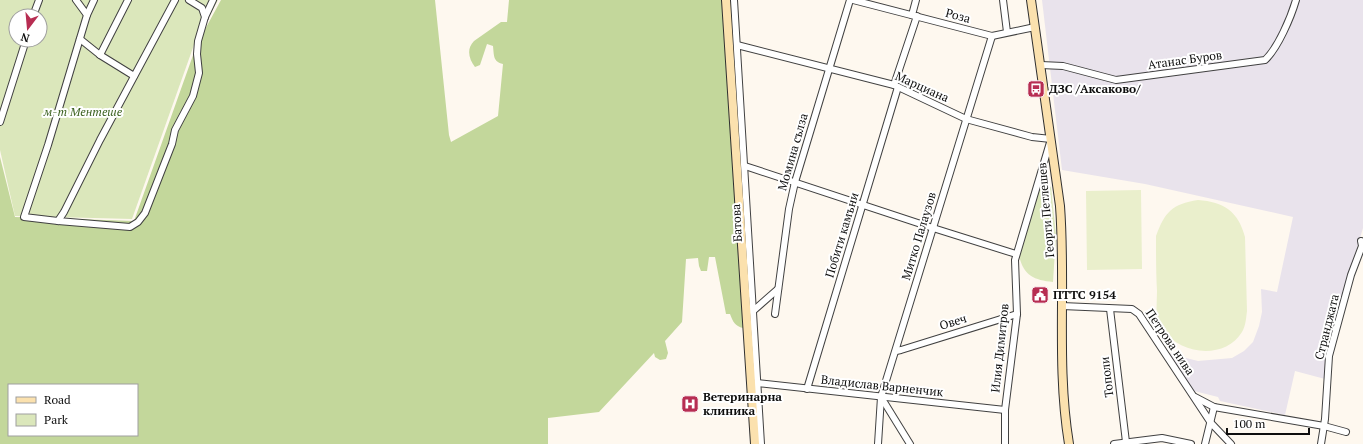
<svg xmlns="http://www.w3.org/2000/svg" width="1363" height="444" viewBox="0 0 1363 444" font-family="'PT Serif',serif">
  <style>
    .industrial { fill: #e9e3ec }
    .green { fill: #dbe7bb; fill-rule: evenodd }
    .forest { fill: #c3d79b; fill-rule: evenodd }
    .pitch { fill: #eaefcc }
    .lines { fill: none; stroke-linecap: round; stroke-linejoin: round }
    .street-casing { stroke: #414141; stroke-width: 8 }
    .secondary-casing { stroke: #303030; stroke-width: 10 }
    .street { stroke: #fff; stroke-width: 6 }
    .secondary { stroke: #fbe1ae; stroke-width: 8 }
    .labels { text-anchor: middle; stroke-width: 4; stroke-linejoin: round; paint-order: stroke }
    .street-label { font-size: 12px; fill: #0e0e0e; stroke: #fff }
    .poi-label { font-size: 12px; font-weight: bold; fill: #0e0e0e; stroke: #fff; text-anchor: start }
    .park-label { font-size: 12px; font-style: italic; fill: #3d6221; stroke: #fff }
  </style>
  <rect width="100%" height="100%" fill="#fef8ef"/>
  <path class="industrial" d="M1042,0H1363V228L1326,353L1325,379L1295,371L1285,415L1220,401L1218,397L1194,391L1169,354L1171,353L1182,357L1198,361L1232,358L1244,351L1253,342L1259,326L1262,312L1261,289L1277,292L1293,217L1145,184L1062,170Z"/>
  <g class="green">
    <path d="M0,0H218L195,42L132,219L15,216L0,150ZM16,16H40V40H16Z"/>
    <path d="M1042,182L1051,187L1056,235L1053,282C1034,280 1024,276 1019,256Z"/>
  </g>
  <path class="forest" d="M221,0H435L449,135L451,142L498,116L503,64C493,62 494,55 493,46L487,44L480,65L475,67C469,59 466,49 474,41L501,22H507L509,0H722L744,317H742L743,328C735,326 733,322 730,314H726L715,257H709L707,271H701L699,266L698,258L686,259L682,322L665,341L668,353L666,359L660,360L655,357L654,353L599,412L548,418V444H0V157L15,217L134,221L197,44ZM9,385H137V435H9Z"/>
  <g class="pitch">
    <path d="M1141,190L1142,269L1087,270L1086,191Z"/>
    <path d="M1198,200C1224,202 1238,211 1245,237L1247,311C1246,318 1246,325 1242,332C1225,360 1180,355 1164,330C1161,326 1158,320 1157,316C1156,308 1157,299 1157,291C1156,273 1156,255 1156,236C1165,212 1172,204 1198,200Z"/>
  </g>
  <g class="lines">
    <defs>
      <g id="street">
        <path d="M76,0L87,15L48,145L24,217L58,221L130,227L138,222L145,213L172,144L175,130L193,96L199,73L197,54L198,41L205,17L213,0"/>
        <path d="M189,0L202,8L205,17"/>
        <path d="M734,0L761,444"/>
        <path d="M853,0L992,36L1035,27"/>
        <path d="M1003,0L1007,32"/>
        <path d="M87,15L94,0"/>
        <path d="M912,15L916,0"/>
        <path d="M33,16L39,0"/>
        <path d="M80,39L100,55L134,76"/>
        <path d="M737,45L894,85L966,119L1032,137L1051,139L1015,260L1017,314L1005,410V444"/>
        <path d="M100,55L128,0"/>
        <path d="M1041,65L1063,66L1116,80L1265,60C1278,48 1291,17 1296,0"/>
        <path d="M894,85L917,16"/>
        <path d="M0,122L26,40"/>
        <path d="M745,166L933,228L1016,254"/>
        <path d="M58,221L64,212L100,140L175,0"/>
        <path d="M1062,306L1132,309L1139,314L1211,423L1231,444"/>
        <path d="M1110,309L1126,442"/>
        <path d="M753,311L778,289"/>
        <path d="M775,314L789,209L795,182L850,0"/>
        <path d="M896,351L901,350L1017,314"/>
        <path d="M757,383L1005,410"/>
        <path d="M807,389L898,87"/>
        <path d="M881,397L910,444"/>
        <path d="M1195,397L1214,407L1324,426L1346,432"/>
        <path d="M878,444L881,397L992,36"/>
        <path d="M1114,444L1162,438L1191,444"/>
        <path d="M1205,444L1214,407"/>
        <path d="M1321,444L1325,419L1329,356L1351,275L1362,246L1361,241"/>
      </g>
      <g id="secondary">
        <path d="M726,0L755,444"/>
        <path d="M1031,0L1060,206C1066,285 1056,365 1069,444"/>
      </g>
    </defs>
    <use href="#street" class="street-casing"/>
    <use href="#secondary" class="secondary-casing"/>
    <use href="#street" class="street"/>
    <use href="#secondary" class="secondary"/>
  </g>
  <defs>
    <symbol id="bus-square" viewBox="-11 -11 22 22"><rect x="-9" y="-9" width="18" height="18" rx="4" fill="#b72d52" stroke="#fff"/><path d="M-5-6H5V4H4V6H2V4H-2V6H-4V4H-5ZM-3.5-4V0h7V-4ZM-3.5 1.2v1.5H-2V1.2ZM2 1.2v1.5H3.5V1.2Z" fill="#fff"/></symbol>
    <symbol id="civic-square" viewBox="-11 -11 22 22"><rect x="-9" y="-9" width="18" height="18" rx="4" fill="#b72d52" stroke="#fff"/><path d="M-.6-6.5H3V-4.5H.6V-3L4-1V1h2V6H-6V1h2V-1L-.6-3ZM-1.2 2.5V6h2.4V2.5Z" fill="#fff"/></symbol>
    <symbol id="hospital-square" viewBox="-11 -11 22 22"><rect x="-9" y="-9" width="18" height="18" rx="4" fill="#b72d52" stroke="#fff"/><path d="M-5-5h3v3.5h4V-5h3V5h-3V1.5h-4V5h-3Z" fill="#fff"/></symbol>
  </defs>
  <g fill-rule="evenodd">
    <use href="#bus-square" x="1026" y="79" width="20" height="20"/>
    <use href="#civic-square" x="1030" y="285" width="20" height="20"/>
    <use href="#hospital-square" x="680" y="394" width="20" height="20"/>
  </g>
  <g class="labels">
    <g class="street-label">
      <text transform="translate(958 16) rotate(15)" y="4">Роза</text>
      <text transform="translate(1185 60) rotate(-8)" y="4">Атанас Буров</text>
      <text transform="translate(922 87) rotate(24)" y="4">Марциана</text>
      <text transform="translate(793 152) rotate(-74)" y="4">Момина сълза</text>
      <text transform="translate(1046 210) rotate(-95)" y="4">Георги Петлешев</text>
      <text transform="translate(737 223) rotate(-93)" y="4">Батова</text>
      <text transform="translate(842 235) rotate(-73)" y="4">Побити камъни</text>
      <text transform="translate(919 236) rotate(-73)" y="4">Митко Палаузов</text>
      <text transform="translate(953 322) rotate(-17)" y="4">Овеч</text>
      <text transform="translate(1327 327) rotate(-76)" y="4">Странджата</text>
      <text transform="translate(1170 342) rotate(56)" y="4">Петрова нива</text>
      <text transform="translate(1000 348) rotate(-84)" y="4">Илия Димитров</text>
      <text transform="translate(1107 377) rotate(-97)" y="4">Тополи</text>
      <text transform="translate(882 386) rotate(6)" y="4">Владислав Варненчик</text>
    </g>
    <g class="poi-label">
      <text x="1049" y="93">ДЗС /Аксаково/</text>
      <text x="1053" y="299">ПТТС 9154</text>
      <text x="703" y="401">Ветеринарна<tspan x="703" dy="14">клиника</tspan></text>
    </g>
    <g class="park-label">
      <text x="83" y="116">м-т Ментeше</text>
    </g>
  </g>
  <rect x="8" y="384" width="130" height="52" fill="#ffffff" stroke="#9f9f9f"/>
  <rect x="16" y="397" width="20" height="6" fill="#fbe1ae" stroke="#9f9f9f"/>
  <text x="44" y="404" font-size="12" fill="#0e0e0e">Road</text>
  <rect x="16" y="414" width="20" height="12" fill="#dbe7bb" stroke="#9f9f9f"/>
  <text x="44" y="424" font-size="12" fill="#0e0e0e">Park</text>
  <g transform="translate(28 28) rotate(196)"><circle r="19" fill="#ffffff" stroke="#9f9f9f"/>
  <path d="M0-3L7 15L0 10L-7 15Z" fill="#b72d52"/>
  <text y="-6" font-size="11" font-weight="bold" text-anchor="middle" fill="#0e0e0e">N</text>
  </g>
  <path d="M1227 428v6h82v-6" fill="none" stroke="#0e0e0e" stroke-width="2"/>
  <text x="1233" y="428" font-size="12" fill="#0e0e0e" stroke="#ffffff" stroke-width="3" paint-order="stroke">100 m</text>
</svg>
